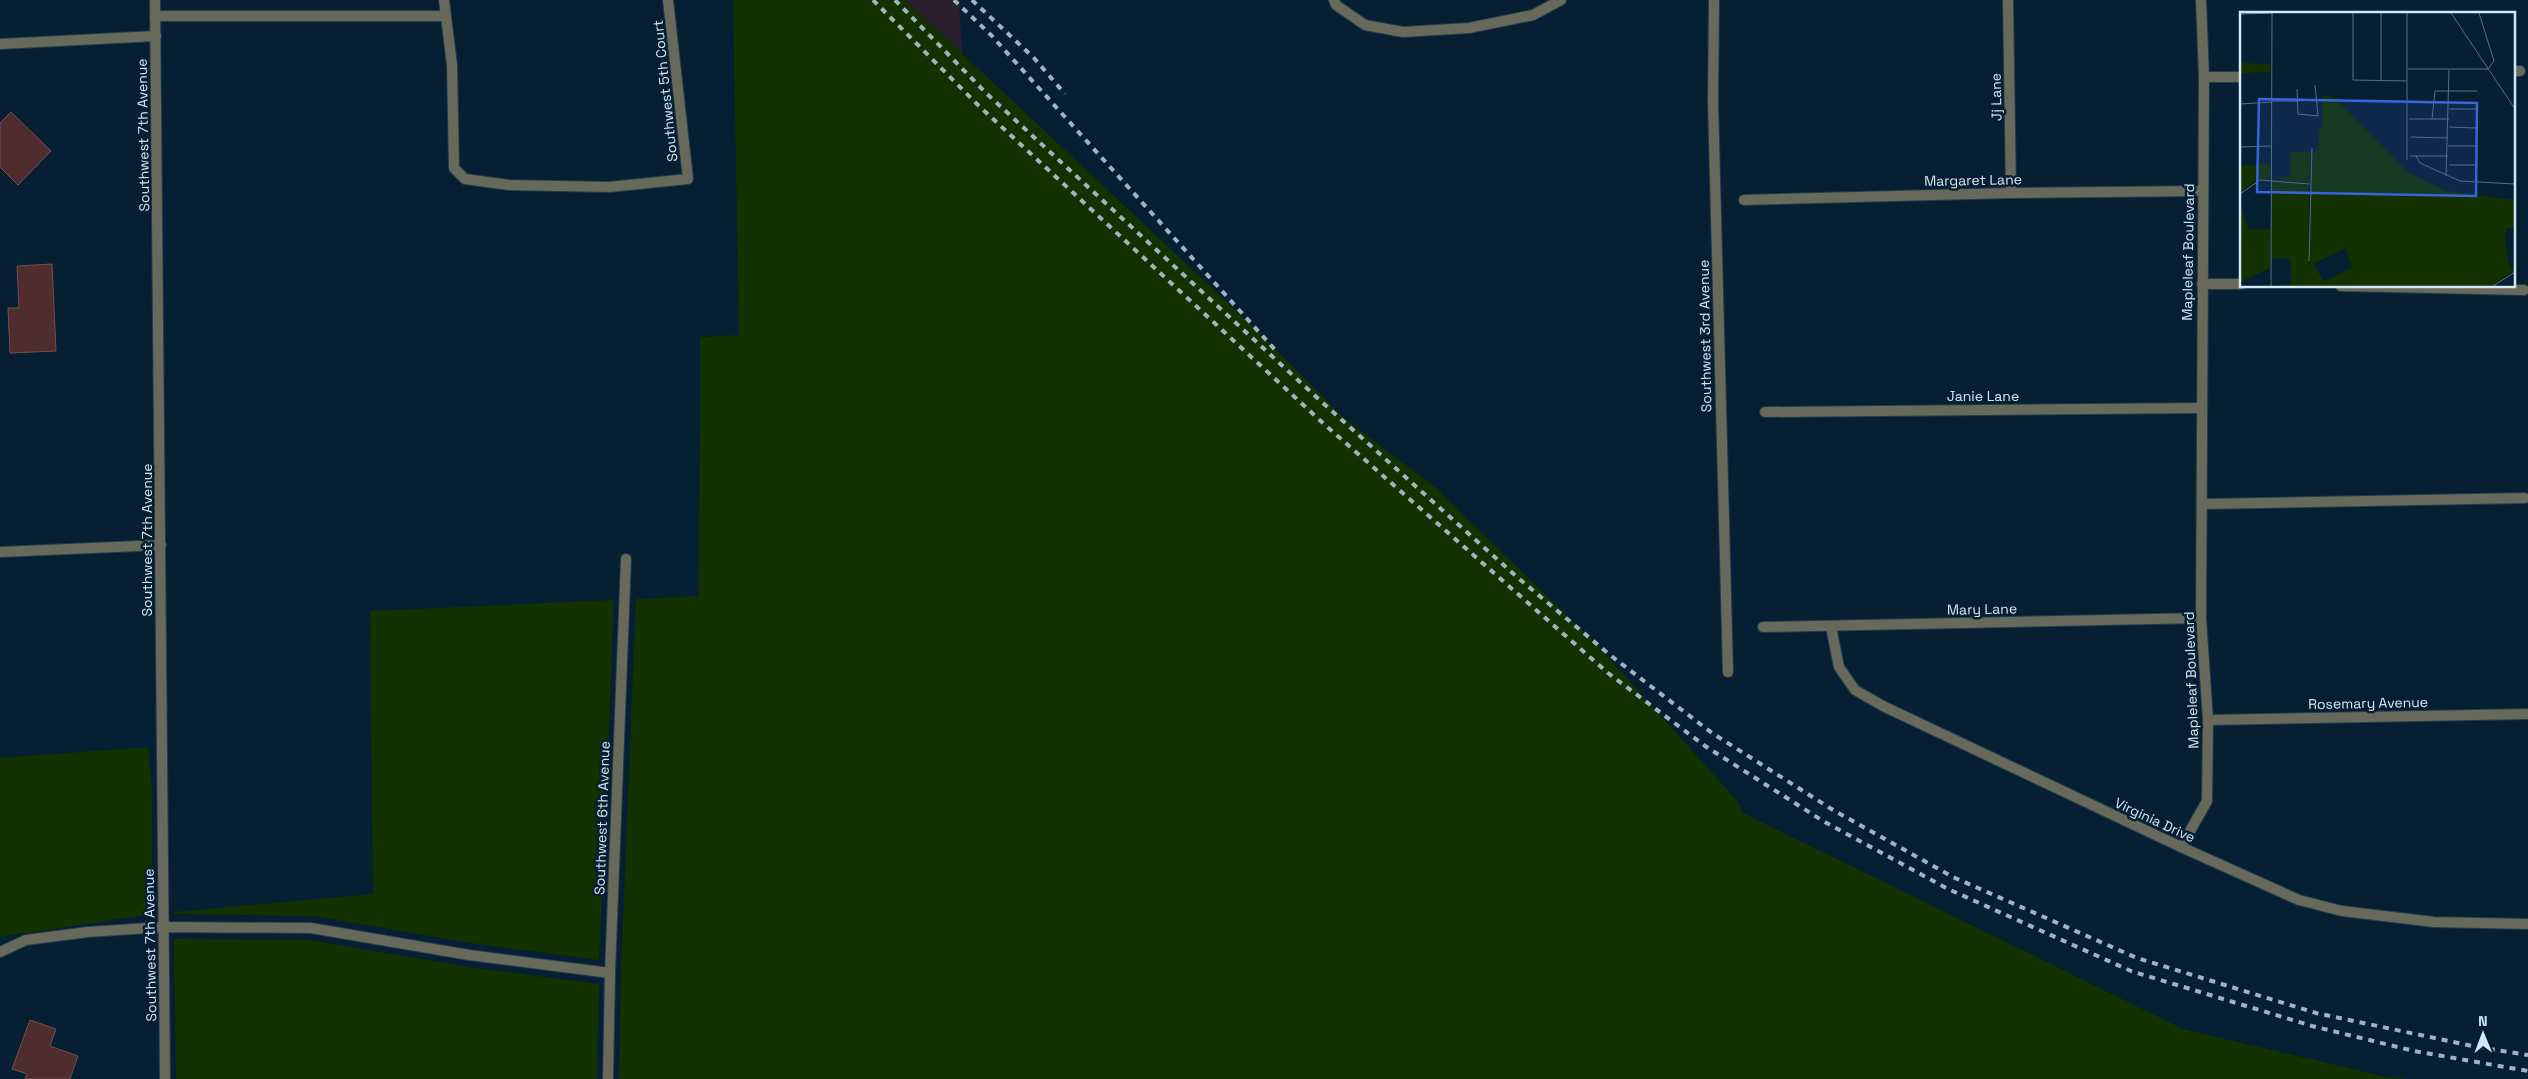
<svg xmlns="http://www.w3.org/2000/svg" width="2528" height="1079" viewBox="0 0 2528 1079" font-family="'Space Grotesk',sans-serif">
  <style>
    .industrial { fill: #2b202e }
    .green { fill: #133200 }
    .building { fill: #4e2d2c; stroke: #734f4e }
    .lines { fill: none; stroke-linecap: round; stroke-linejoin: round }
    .service-casing { stroke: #233b4e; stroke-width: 12 }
    .minor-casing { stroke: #233b4e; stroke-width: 12 }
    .tertiary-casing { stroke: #233b4e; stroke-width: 12 }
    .service { stroke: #67695b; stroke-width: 10 }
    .minor { stroke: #67695b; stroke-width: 10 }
    .tertiary { stroke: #67695b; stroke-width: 10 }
    .rail { stroke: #a1b3c2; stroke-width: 4; stroke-dasharray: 6 6; stroke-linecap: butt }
    .labels { text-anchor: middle; stroke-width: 5; stroke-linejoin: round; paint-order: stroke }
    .street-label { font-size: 14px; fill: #d7e6f4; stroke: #061f33 }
    .inset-road { fill: none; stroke: #5a6f80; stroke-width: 1 }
    .view { fill: #3965dc; fill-opacity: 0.15; stroke: #3965dc; stroke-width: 2.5 }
    .inset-edge { fill: none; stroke: #d7e6f4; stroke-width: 2.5 }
  </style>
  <rect width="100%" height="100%" fill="#061f33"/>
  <path class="industrial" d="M905,0H959L962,54Z"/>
  <g class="green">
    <path d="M733,0H905L1244,318L1344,418L1436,488L1597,645L1740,804L1741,812L2183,1029L2386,1077L2409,1079H619L621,974L636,599L699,596L700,337L739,335Z"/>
    <path d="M614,600L599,960L471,943L313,916L174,914V912L373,894L370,611Z"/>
    <path d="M148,747L152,790V914L0,937V758Z"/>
    <path d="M174,939L310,940L468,967L599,984L597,1079H176Z"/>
  </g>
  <g class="building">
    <path d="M11,112L51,151L18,185L0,167V123Z"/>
    <path d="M52,264L56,351L10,353L8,308H19L17,266Z"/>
    <path d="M30,1020L56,1029L50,1046L78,1056L70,1079H25L27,1074L12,1069Z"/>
  </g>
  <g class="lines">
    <defs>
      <path id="service" d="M1334,0L1336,5L1365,25L1403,32L1469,28L1533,15L1561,0"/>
      <g id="minor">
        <path d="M444,0L452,65L454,168L465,179L509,185L609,187L688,179L668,0"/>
        <path d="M1714,0L1713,102L1728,672"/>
        <path d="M2008,0L2011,193"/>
        <path d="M155,16H445"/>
        <path d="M0,44L156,36"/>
        <path d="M2514,71H2520"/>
        <path d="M2204,77H2242"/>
        <path d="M1744,200L2011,193L2202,191"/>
        <path d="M2202,284H2242"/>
        <path d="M2341,286L2524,290"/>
        <path d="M1765,412L2201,408"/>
        <path d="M2203,504L2525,498"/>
        <path d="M0,552L161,545"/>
        <path d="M1763,627L2201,618"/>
        <path d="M1831,627L1839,667L1855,690L1883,706L2181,847L2299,900L2342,911L2434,922L2528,924"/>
        <path d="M2208,720L2528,714"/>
        <path d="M2181,847L2207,801L2208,720L2201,618L2204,77L2201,0"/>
        <path d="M0,952L26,940L88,932L163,927L311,928L469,955L610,973"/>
        <path d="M608,1079L610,973L626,559"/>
      </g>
      <path id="tertiary" d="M155,0L165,1079"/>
    </defs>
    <use href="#service" class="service-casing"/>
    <use href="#minor" class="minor-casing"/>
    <use href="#tertiary" class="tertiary-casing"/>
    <use href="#service" class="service"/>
    <use href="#minor" class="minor"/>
    <use href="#tertiary" class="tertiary"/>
    <g class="rail">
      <path d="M873,0L979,106L1324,424L1608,673L1705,746L1823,821L1948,889L2131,971L2312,1026L2414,1051L2528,1071"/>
      <path d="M895,0L987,94L1324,404L1517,577L1610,655L1712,733L1833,810L1953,877L2137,958L2316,1013L2477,1047L2528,1055"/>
      <path d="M954,0L991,35L1277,352"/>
      <path d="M972,0L1034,58L1065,94"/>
    </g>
  </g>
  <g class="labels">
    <g class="street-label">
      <text transform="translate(665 91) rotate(-96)" y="5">Southwest 5th Court</text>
      <text transform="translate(1996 97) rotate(-91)" y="5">Jj Lane</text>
      <text transform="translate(143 135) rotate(-91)" y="5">Southwest 7th Avenue</text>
      <text transform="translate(1973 180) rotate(-1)" y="5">Margaret Lane</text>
      <text transform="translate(2188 252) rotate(-89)" y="5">Mapleleaf Boulevard</text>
      <text transform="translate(1705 336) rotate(-91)" y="5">Southwest 3rd Avenue</text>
      <text x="1983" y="401">Janie Lane</text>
      <text transform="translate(147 540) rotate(-90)" y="5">Southwest 7th Avenue</text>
      <text transform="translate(1982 609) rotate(-1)" y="5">Mary Lane</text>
      <text transform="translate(2191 680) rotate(-92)" y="5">Mapleleaf Boulevard</text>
      <text transform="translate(2368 703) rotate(-1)" y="5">Rosemary Avenue</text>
      <text transform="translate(602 818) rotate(-88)" y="5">Southwest 6th Avenue</text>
      <text transform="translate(2155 820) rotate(25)" y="5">Virginia Drive</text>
      <text transform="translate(150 945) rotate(-91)" y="5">Southwest 7th Avenue</text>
    </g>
  </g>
  <g transform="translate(2240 12)">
    <rect width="275" height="275" fill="#061f33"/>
    <path d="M2,51L30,52L31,60L0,61ZM82,84H93L168,160L206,179L275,188V215L266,217L265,230L269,252L275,258L250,274H35L51,273L50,247L32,246V169L69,173L68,249L73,140L78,139L79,117H82ZM106,236L112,256L84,269L73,252ZM50,140H71L69,171L32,166L50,165ZM30,152L31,166L17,168L0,180V154ZM0,192L9,218L30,217L31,194L30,256L0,270Z" fill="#133200" fill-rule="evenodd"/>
    <path class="inset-road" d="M113,1V68L167,69M211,1L275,97M0,2L32,1M168,57H248L254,49L239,1M141,68V1M57,77L58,102L78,104L75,73M32,89H57M0,92L32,90M209,97H236M169,107H209M192,107L195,79H237M275,114V156M209,115L236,116M171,125L208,126M208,134H236M0,135L32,134M170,144H208M176,144L180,151L220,169L275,172M167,148V1M209,153H237M206,164L209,58M0,182L20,168L70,172M69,249L72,136M31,274L32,1M253,274L275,260"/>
    <path class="view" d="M19,87L237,91L236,184L17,180Z"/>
    <rect width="275" height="275" class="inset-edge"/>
  </g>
  <g transform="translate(2483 1034) rotate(359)" stroke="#061f33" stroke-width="4" paint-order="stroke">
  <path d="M0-4L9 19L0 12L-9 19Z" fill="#d7e6f4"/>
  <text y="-8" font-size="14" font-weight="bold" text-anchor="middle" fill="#d7e6f4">N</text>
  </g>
</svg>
